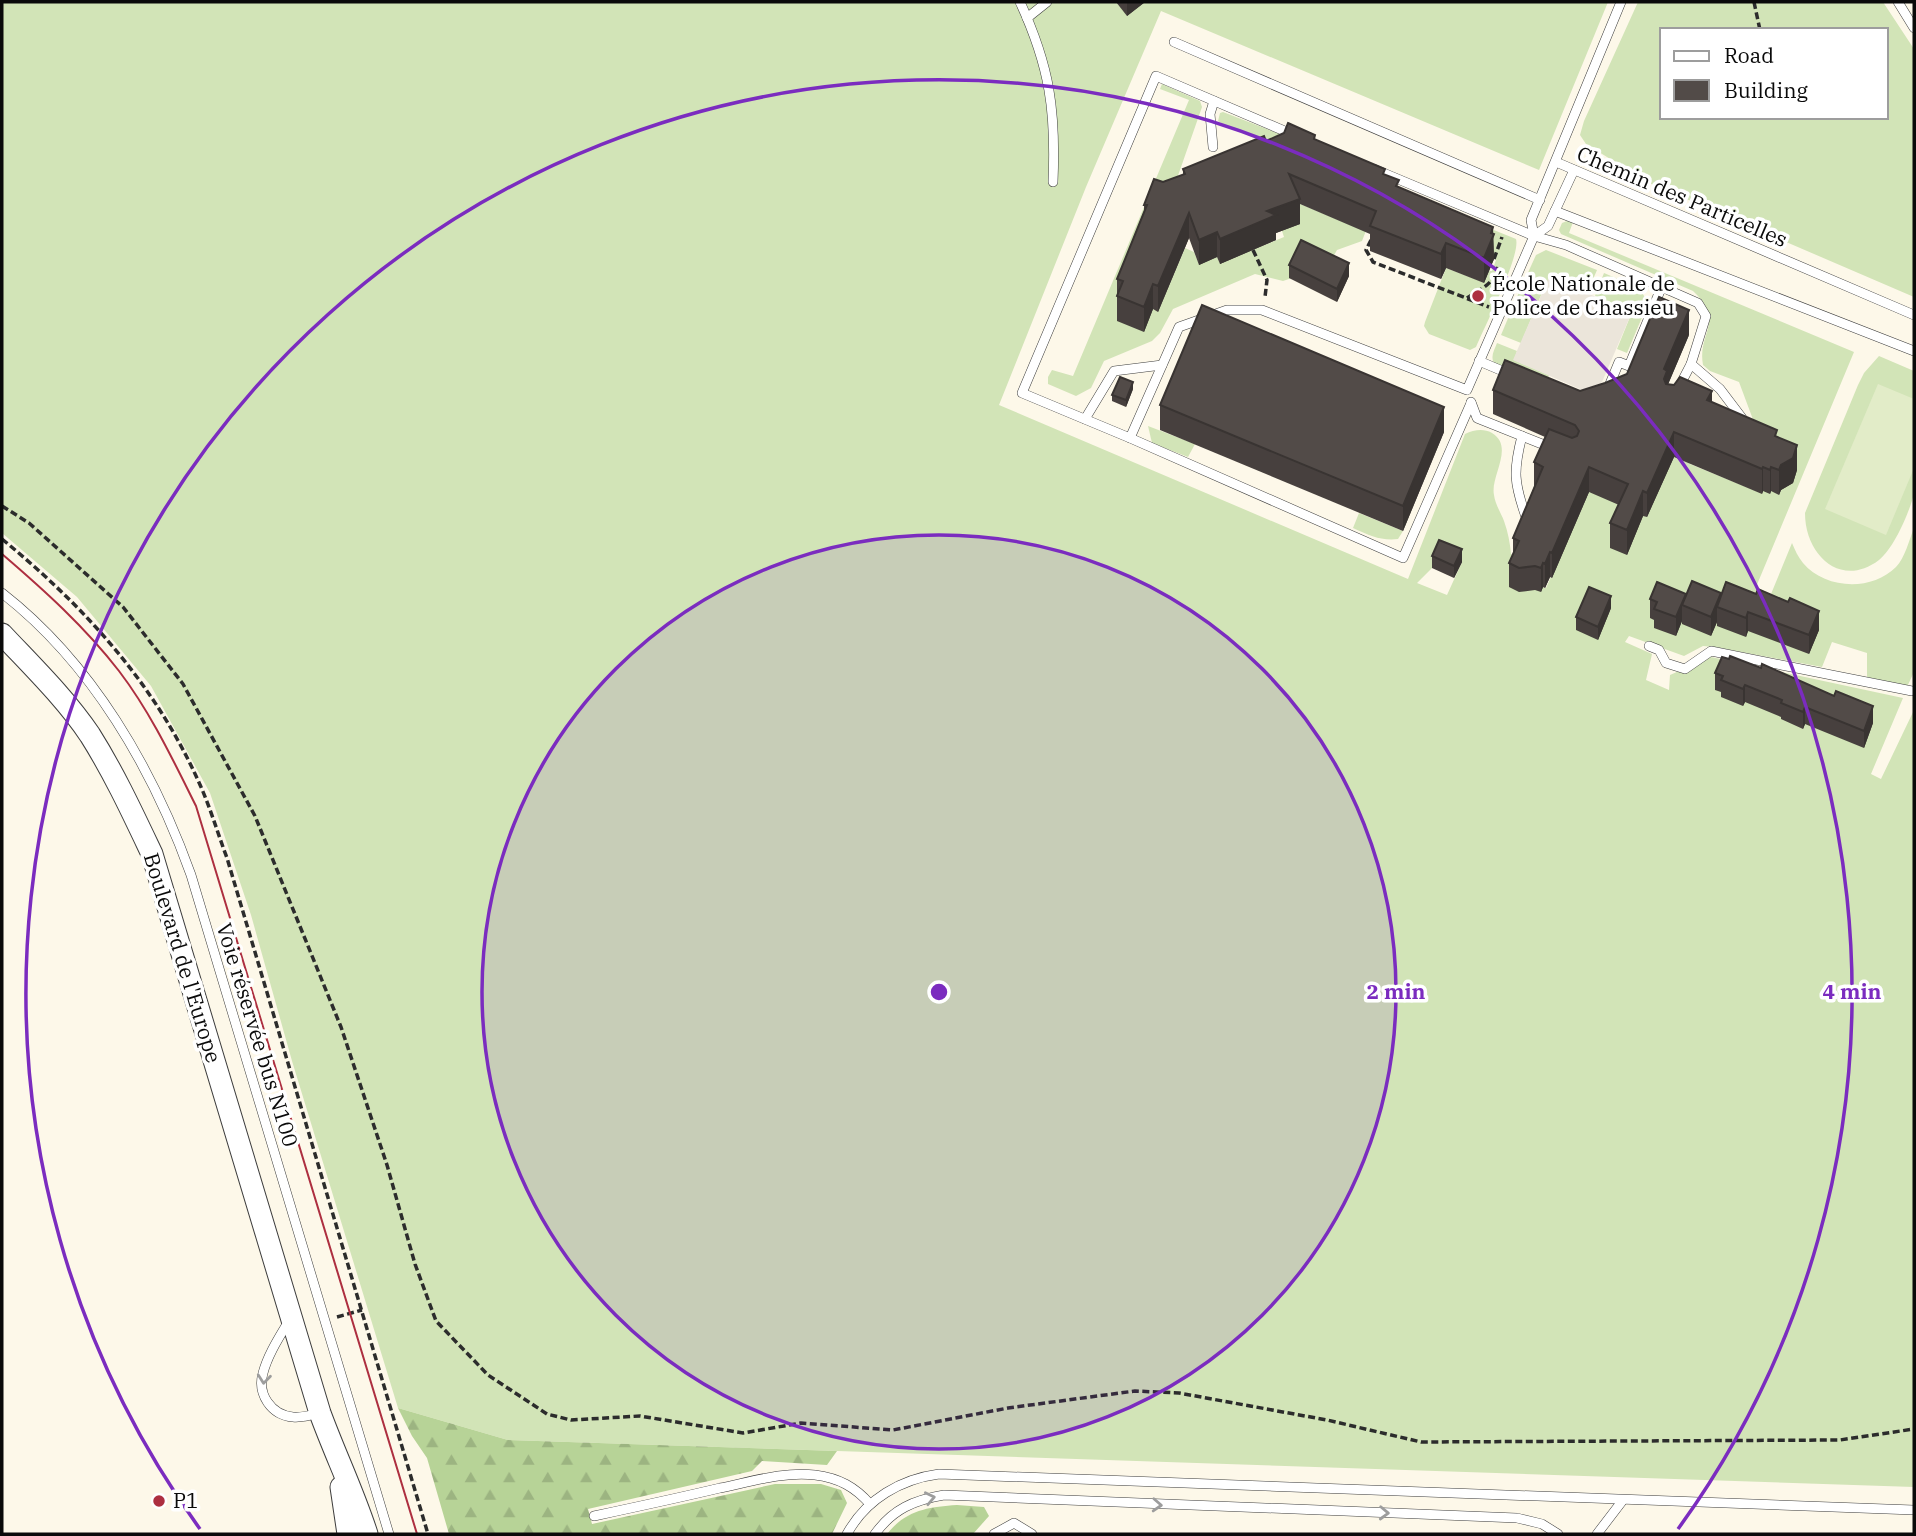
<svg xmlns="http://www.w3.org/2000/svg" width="1916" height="1536" viewBox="0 0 1916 1536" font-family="'IBM Plex Serif',serif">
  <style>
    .grass { fill: #d2e4b7; fill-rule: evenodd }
    .forest { fill: url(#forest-firs) }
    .pitch { fill: #e2ecc8 }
    .plaza { fill: #ebe5da }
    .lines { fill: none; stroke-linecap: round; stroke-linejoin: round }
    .service-casing { stroke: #3d3d3d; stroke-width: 10 }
    .tertiary-casing { stroke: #3d3d3d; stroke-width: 23 }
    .path { stroke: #2c2c2c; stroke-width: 3.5; stroke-dasharray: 7 3.5; stroke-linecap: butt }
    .service { stroke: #fff; stroke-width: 9 }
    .tertiary { stroke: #fff; stroke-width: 21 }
    .tram { stroke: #ad2f40; stroke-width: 2 }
    .wall { fill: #47403e }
    .shaded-wall { fill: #393432 }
    .building { fill: #524b48; stroke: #393432; stroke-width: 2 }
    .oneway { stroke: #9d9d9d }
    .ring { fill: none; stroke: #7b2cbf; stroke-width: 3.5 }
    .poi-dot { fill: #ad2f40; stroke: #fff; stroke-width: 2.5 }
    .labels { text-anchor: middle; stroke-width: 7; stroke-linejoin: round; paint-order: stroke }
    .street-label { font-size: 21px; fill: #0a0a0a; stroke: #fff }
    .poi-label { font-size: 21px; fill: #0a0a0a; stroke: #fff; text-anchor: start }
    .centre { fill: #7b2cbf; stroke: #fff; stroke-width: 3.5 }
    .ring-label { font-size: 21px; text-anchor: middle; font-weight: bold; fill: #7b2cbf; stroke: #fff; stroke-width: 7; stroke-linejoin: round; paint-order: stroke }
  </style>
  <defs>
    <pattern id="forest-firs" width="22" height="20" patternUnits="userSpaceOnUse" patternTransform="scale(1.75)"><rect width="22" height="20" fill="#b7d397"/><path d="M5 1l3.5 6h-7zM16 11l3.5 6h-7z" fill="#9cb481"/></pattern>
  </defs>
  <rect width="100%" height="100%" fill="#fdf8e9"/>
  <g class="grass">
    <path d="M2,2H1608L1539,170L1161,11L1086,187L999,405L1408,579L1465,434C1474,430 1483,428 1492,433C1515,447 1490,476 1494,495C1495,504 1501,513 1504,521C1508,532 1510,543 1511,554L1516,556L1543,587L1546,588L1582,508L1571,489L1681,440L1690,464L1761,493L1763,491L1764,449L1739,382L1710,371L1703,365C1697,333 1726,322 1693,291L1561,234L1559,230L1562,223L1567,221L1573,222L1569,233L1854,352L1756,587L1771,594L1792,543C1795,550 1798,557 1803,563C1825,589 1871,592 1896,567C1905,558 1909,540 1914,528V672L1907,687L1867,677V653L1832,642L1822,667L1715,647L1703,646L1684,656L1629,636L1625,642L1652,654L1646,680L1669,690L1670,675L1711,657L1903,698L1871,774L1881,779L1914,710V1487L508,1440L398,1408L292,1061L251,915L210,793L151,686L77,597L2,533ZM1462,562L1447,595L1417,583L1432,568Z"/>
    <path d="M1638,2H1883L1914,49V297L1649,183L1586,144L1580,135L1584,121ZM1662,30H1886V117H1662Z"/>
    <path d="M1162,84L1200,101L1202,107L1173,190L1153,309L1158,311L1185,248L1194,252L1199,264L1217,257L1220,263L1284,237L1282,231L1298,203L1360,229L1367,228L1362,241L1337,250L1328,266L1283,281L1255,274L1173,309L1160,333L1152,341L1104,361L1091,388L1076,396L1048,384V377L1052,370L1073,376L1189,100L1160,89Z"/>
    <path d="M1223,112L1298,141L1281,148L1227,127L1218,121L1220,113Z"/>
    <path d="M1427,203L1516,239C1521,255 1484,328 1476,347L1470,350L1429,334L1424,326L1425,322L1446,268L1483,282L1489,271H1492L1496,260Z"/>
    <path d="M1546,250L1597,270L1587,293L1550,277L1546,285L1526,277L1536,255Z"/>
    <path d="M1604,273L1639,288L1646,299L1643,315L1627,353L1617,349L1632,312L1595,296Z"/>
    <path d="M1522,285L1542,293L1521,343L1501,335Z"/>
    <path d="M1497,343L1517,351L1514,360L1549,375L1547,382L1496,366C1489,358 1494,351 1497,343Z"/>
    <path d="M1879,356L1914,371C1914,399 1914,428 1914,457C1914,468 1916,483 1914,494C1909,513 1894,548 1879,560C1841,589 1805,555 1805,513L1858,385L1864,373Z"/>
    <path d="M1148,426L1195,444L1188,457L1152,443Z"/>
    <path d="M1359,513L1403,531L1398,539C1381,541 1368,535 1353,528Z"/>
  </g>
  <g class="forest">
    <path d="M398,1408L508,1440L837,1451L827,1465L762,1461L752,1471L588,1509L592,1524L775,1484H821L841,1490L847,1503L832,1534H449L427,1458L412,1436Z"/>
    <path d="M957,1505L984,1507L989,1516L973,1534H887C906,1510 928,1507 957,1505Z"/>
  </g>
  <path class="pitch" d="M1878,384L1914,399V468L1886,535L1825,509Z"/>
  <path class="plaza" d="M1549,277L1632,312L1596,396L1513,360Z"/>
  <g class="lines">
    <defs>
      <g id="service">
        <path d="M1020,2C1050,67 1056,111 1053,182"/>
        <path d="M1898,2L1914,28"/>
        <path d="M1027,18L1047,2"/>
        <path d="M1174,42L1540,200"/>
        <path d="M1294,135L1156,76L1022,393L1130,438L1403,558L1471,403"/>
        <path d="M1213,147L1210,114L1214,101"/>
        <path d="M1556,162L1914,315"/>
        <path d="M1374,169L1534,236L1566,245L1698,303L1706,316L1691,364L1720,389L1742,418"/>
        <path d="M1555,211L1914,351"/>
        <path d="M1534,236L1531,220L1621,2"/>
        <path d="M1479,361L1512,375"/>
        <path d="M1679,387L1691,364"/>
        <path d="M1607,391L1619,362L1629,366L1662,286"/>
        <path d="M1471,402L1477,418L1552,448"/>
        <path d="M1085,419L1114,371L1162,365"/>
        <path d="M1522,436C1513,471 1514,483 1526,517"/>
        <path d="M1130,438L1179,327L1227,310H1262L1467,390L1534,236L1548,226L1574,170"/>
        <path d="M2,593C92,663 153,769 191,875L389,1534"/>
        <path d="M1649,646L1659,650L1666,663L1685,669L1711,651L1912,691"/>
        <path d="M290,1319C280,1336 268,1354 263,1373C257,1394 271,1415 293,1417C302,1418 312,1415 320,1413"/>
        <path d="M594,1516C636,1507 678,1498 720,1488C750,1482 785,1471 815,1475C839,1478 855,1487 870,1504"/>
        <path d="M847,1534C866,1499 901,1479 939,1474L1914,1510"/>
        <path d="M875,1534C893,1509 914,1500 944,1495L1517,1518L1542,1524L1558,1534"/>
        <path d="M994,1534L1014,1523L1032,1534"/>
        <path d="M1597,1534L1623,1500"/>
      </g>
      <g id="tertiary">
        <path d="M2,634C32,666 65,698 90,735C114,773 133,814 152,854L320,1413C335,1454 354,1493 367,1534"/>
        <path d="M341,1487L348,1534"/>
      </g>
    </defs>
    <use href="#service" class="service-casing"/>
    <use href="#tertiary" class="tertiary-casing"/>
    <g class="path">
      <path d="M1754,2L1760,30"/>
      <path d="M1371,240L1366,250L1373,262L1489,307"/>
      <path d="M1253,250L1267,280L1265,297"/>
      <path d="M1494,259L1502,237"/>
      <path d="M1467,298C1481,289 1494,284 1498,267"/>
      <path d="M2,506L29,523L123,607L183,684L255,816L341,1027L387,1165L415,1264L436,1321L488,1375L547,1414L571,1420L640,1416L743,1433L801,1423L893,1430L1008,1408L1135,1391L1179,1393L1327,1420L1421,1442L1840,1440L1914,1429"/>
      <path d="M2,539C86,608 157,686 201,787C211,810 218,834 227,858L428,1534"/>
      <path d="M337,1317L362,1310"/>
    </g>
    <use href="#service" class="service"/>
    <use href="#tertiary" class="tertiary"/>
    <path class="tram" d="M2,554C44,590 85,627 119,671C151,713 173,760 196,806L417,1534"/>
  </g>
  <g class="wall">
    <path d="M1116,2H1145L1127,16Z"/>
    <path d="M1315,139L1385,175L1399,187L1493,234L1494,259L1484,283L1446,268L1441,279L1370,251V234L1300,204V224L1276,233V240L1220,264L1217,257L1199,265L1189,238L1158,312L1153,309L1144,332L1117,321V279L1144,211V205L1163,182L1183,175V169Z"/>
    <path d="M1289,265L1349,276L1337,302L1289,278Z"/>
    <path d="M1689,335L1668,384L1712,402L1777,437L1797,470L1793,483L1781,490L1779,495L1771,491L1770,494L1763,491L1762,494L1674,457L1647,517L1643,516L1627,555L1610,548V523L1619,505L1589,492L1552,578L1550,577L1545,588L1543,587L1541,592L1535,590L1519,592L1509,587V563L1513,554V538L1534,487V462L1545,437L1493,414V390L1580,391L1605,383L1627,374Z"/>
    <path d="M1133,389L1126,407L1112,401V395Z"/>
    <path d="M1160,405L1444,432L1403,531L1160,430Z"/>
    <path d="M1432,556L1462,562L1454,578L1432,568Z"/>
    <path d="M1721,593L1819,630L1809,654L1748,631L1746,637L1717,626V622L1711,636L1682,624V621L1676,636L1654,628V620L1650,618V599L1686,597Z"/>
    <path d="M1611,608L1598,640L1576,630V617Z"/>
    <path d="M1715,673L1873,723L1864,748L1805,724L1803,729L1781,719V717L1745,702L1743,706L1721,697V692L1715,690Z"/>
  </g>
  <g class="shaded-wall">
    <path d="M1127,2H1145L1127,16Z"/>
    <path d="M1300,199V224L1276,233V240L1220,264V239L1267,211Z"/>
    <path d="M1189,213V238L1158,312V286Z"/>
    <path d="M1493,227L1494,259L1484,283V258Z"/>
    <path d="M1217,232V257L1199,265V240Z"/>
    <path d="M1446,243V268L1441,279V254Z"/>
    <path d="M1349,263V276L1337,302V289Z"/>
    <path d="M1153,284V309L1144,332V307Z"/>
    <path d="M1689,310V335L1667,387L1664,404V369Z"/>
    <path d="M1133,382V389L1126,407V400Z"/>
    <path d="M1712,391V416L1707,400Z"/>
    <path d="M1444,407V432L1403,531V506Z"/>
    <path d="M1674,432V457L1647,517V493Z"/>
    <path d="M1797,445V470L1793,483L1781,490L1779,495V470L1781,465Z"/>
    <path d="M1589,467V492L1552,578V553Z"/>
    <path d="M1763,467V491L1762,494V469Z"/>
    <path d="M1771,467V491L1770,494V470Z"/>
    <path d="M1643,491V516L1627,555V530Z"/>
    <path d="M1462,549V562L1454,578V566Z"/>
    <path d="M1550,552V577L1545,588V564Z"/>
    <path d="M1543,563V587L1541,592V568Z"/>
    <path d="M1721,593L1717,607V622L1711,636V617Z"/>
    <path d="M1686,594V607L1682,605V621L1676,636V617Z"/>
    <path d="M1611,596V608L1598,640V627Z"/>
    <path d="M1819,611V630L1809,654V635Z"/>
    <path d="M1748,612V631L1746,637V618Z"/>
    <path d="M1745,685V702L1743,706V689Z"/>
    <path d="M1873,706V723L1864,748V731Z"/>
    <path d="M1805,707V724L1803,729V712Z"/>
  </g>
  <g class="building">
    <path d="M1288,123L1315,135L1314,139L1385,169L1383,174L1399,180L1396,186L1493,227L1491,233L1494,234L1484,258L1446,243L1441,254L1370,226L1376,211L1289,174L1300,199L1267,211L1276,215L1220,239L1217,232L1199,240L1189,213L1158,286L1153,284L1144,307L1117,296L1123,281L1117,279L1147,205H1144L1154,179L1163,182L1185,174L1183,169L1264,136L1266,141L1284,133Z"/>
    <path d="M1301,240L1349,263L1337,289L1289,265Z"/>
    <path d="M1659,297L1689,310L1664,369L1667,371L1664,379L1666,384L1674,385L1680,377L1712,391L1707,400L1777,430L1775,436L1797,445L1793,458L1781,465L1779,470L1771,467L1770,470L1763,467L1762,469L1674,432L1647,493L1643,491L1627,530L1610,523L1628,484L1589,467L1552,553L1550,552L1545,564L1543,563L1541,568L1535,566L1519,568L1509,563L1519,541L1513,538L1543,467L1534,462L1549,429L1572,438L1577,436L1579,431L1575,425L1493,390L1505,360L1580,391L1605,383L1627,374Z"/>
    <path d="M1202,305L1444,407L1403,506L1160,405Z"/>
    <path d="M1120,377L1133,382L1126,400L1112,395Z"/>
    <path d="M1439,540L1462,549L1454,566L1432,556Z"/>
    <path d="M1692,581L1721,593L1711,617L1682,605Z"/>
    <path d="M1657,582L1686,594L1676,617L1654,609L1657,602L1650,599Z"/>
    <path d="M1726,582L1756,594L1758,589L1788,602L1790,598L1819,611L1809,635L1748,612L1746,618L1717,607Z"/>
    <path d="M1589,587L1611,596L1598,627L1576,617Z"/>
    <path d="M1730,656L1761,668L1762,664L1834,696L1836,691L1873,706L1864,731L1805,707L1803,712L1781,703L1782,700L1745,685L1743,689L1721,680L1723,676L1715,673L1722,657L1729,659Z"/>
  </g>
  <defs><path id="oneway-chevron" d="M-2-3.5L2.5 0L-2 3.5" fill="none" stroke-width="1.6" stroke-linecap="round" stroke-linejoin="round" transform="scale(1.75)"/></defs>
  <g class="oneway">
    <use href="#oneway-chevron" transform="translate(264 1379) rotate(96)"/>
    <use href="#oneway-chevron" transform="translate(930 1498) rotate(-12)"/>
    <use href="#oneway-chevron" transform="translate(1157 1505) rotate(3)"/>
    <use href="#oneway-chevron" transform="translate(1384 1513) rotate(2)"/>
  </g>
  <circle cx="939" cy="992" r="457" fill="#7b2cbf" fill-opacity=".12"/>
  <g class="ring">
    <circle cx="939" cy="992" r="457"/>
    <path d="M200 1529A913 913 0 1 1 1678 1529"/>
  </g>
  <g class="poi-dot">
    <circle cx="1478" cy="296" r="7"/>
    <circle cx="159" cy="1501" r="7"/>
  </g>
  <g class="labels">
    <g class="street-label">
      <text transform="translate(1682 197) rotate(23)" y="7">Chemin des Particelles</text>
      <text transform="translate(182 958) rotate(73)" y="7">Boulevard de l'Europe</text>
      <text transform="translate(257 1035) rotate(73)" y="7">Voie réservée bus N100</text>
    </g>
    <g class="poi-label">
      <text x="1492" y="291">École Nationale de<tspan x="1492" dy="24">Police de Chassieu</tspan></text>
      <text x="173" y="1508">P1</text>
    </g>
  </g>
  <circle cx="939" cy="992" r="10" class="centre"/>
  <g class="ring-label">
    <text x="1396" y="999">2 min</text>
    <text x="1852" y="999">4 min</text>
  </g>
  <rect width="1916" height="1536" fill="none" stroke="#0a0a0a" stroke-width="7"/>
  <rect x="1660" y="28" width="228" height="91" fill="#ffffff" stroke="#9d9d9d" stroke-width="2"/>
  <rect x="1674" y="51" width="35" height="10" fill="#ffffff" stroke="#9d9d9d" stroke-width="2"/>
  <text x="1724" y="63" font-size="21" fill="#0a0a0a">Road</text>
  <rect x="1674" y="80" width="35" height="21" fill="#524b48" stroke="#9d9d9d" stroke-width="2"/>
  <text x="1724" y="98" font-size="21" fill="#0a0a0a">Building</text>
</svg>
